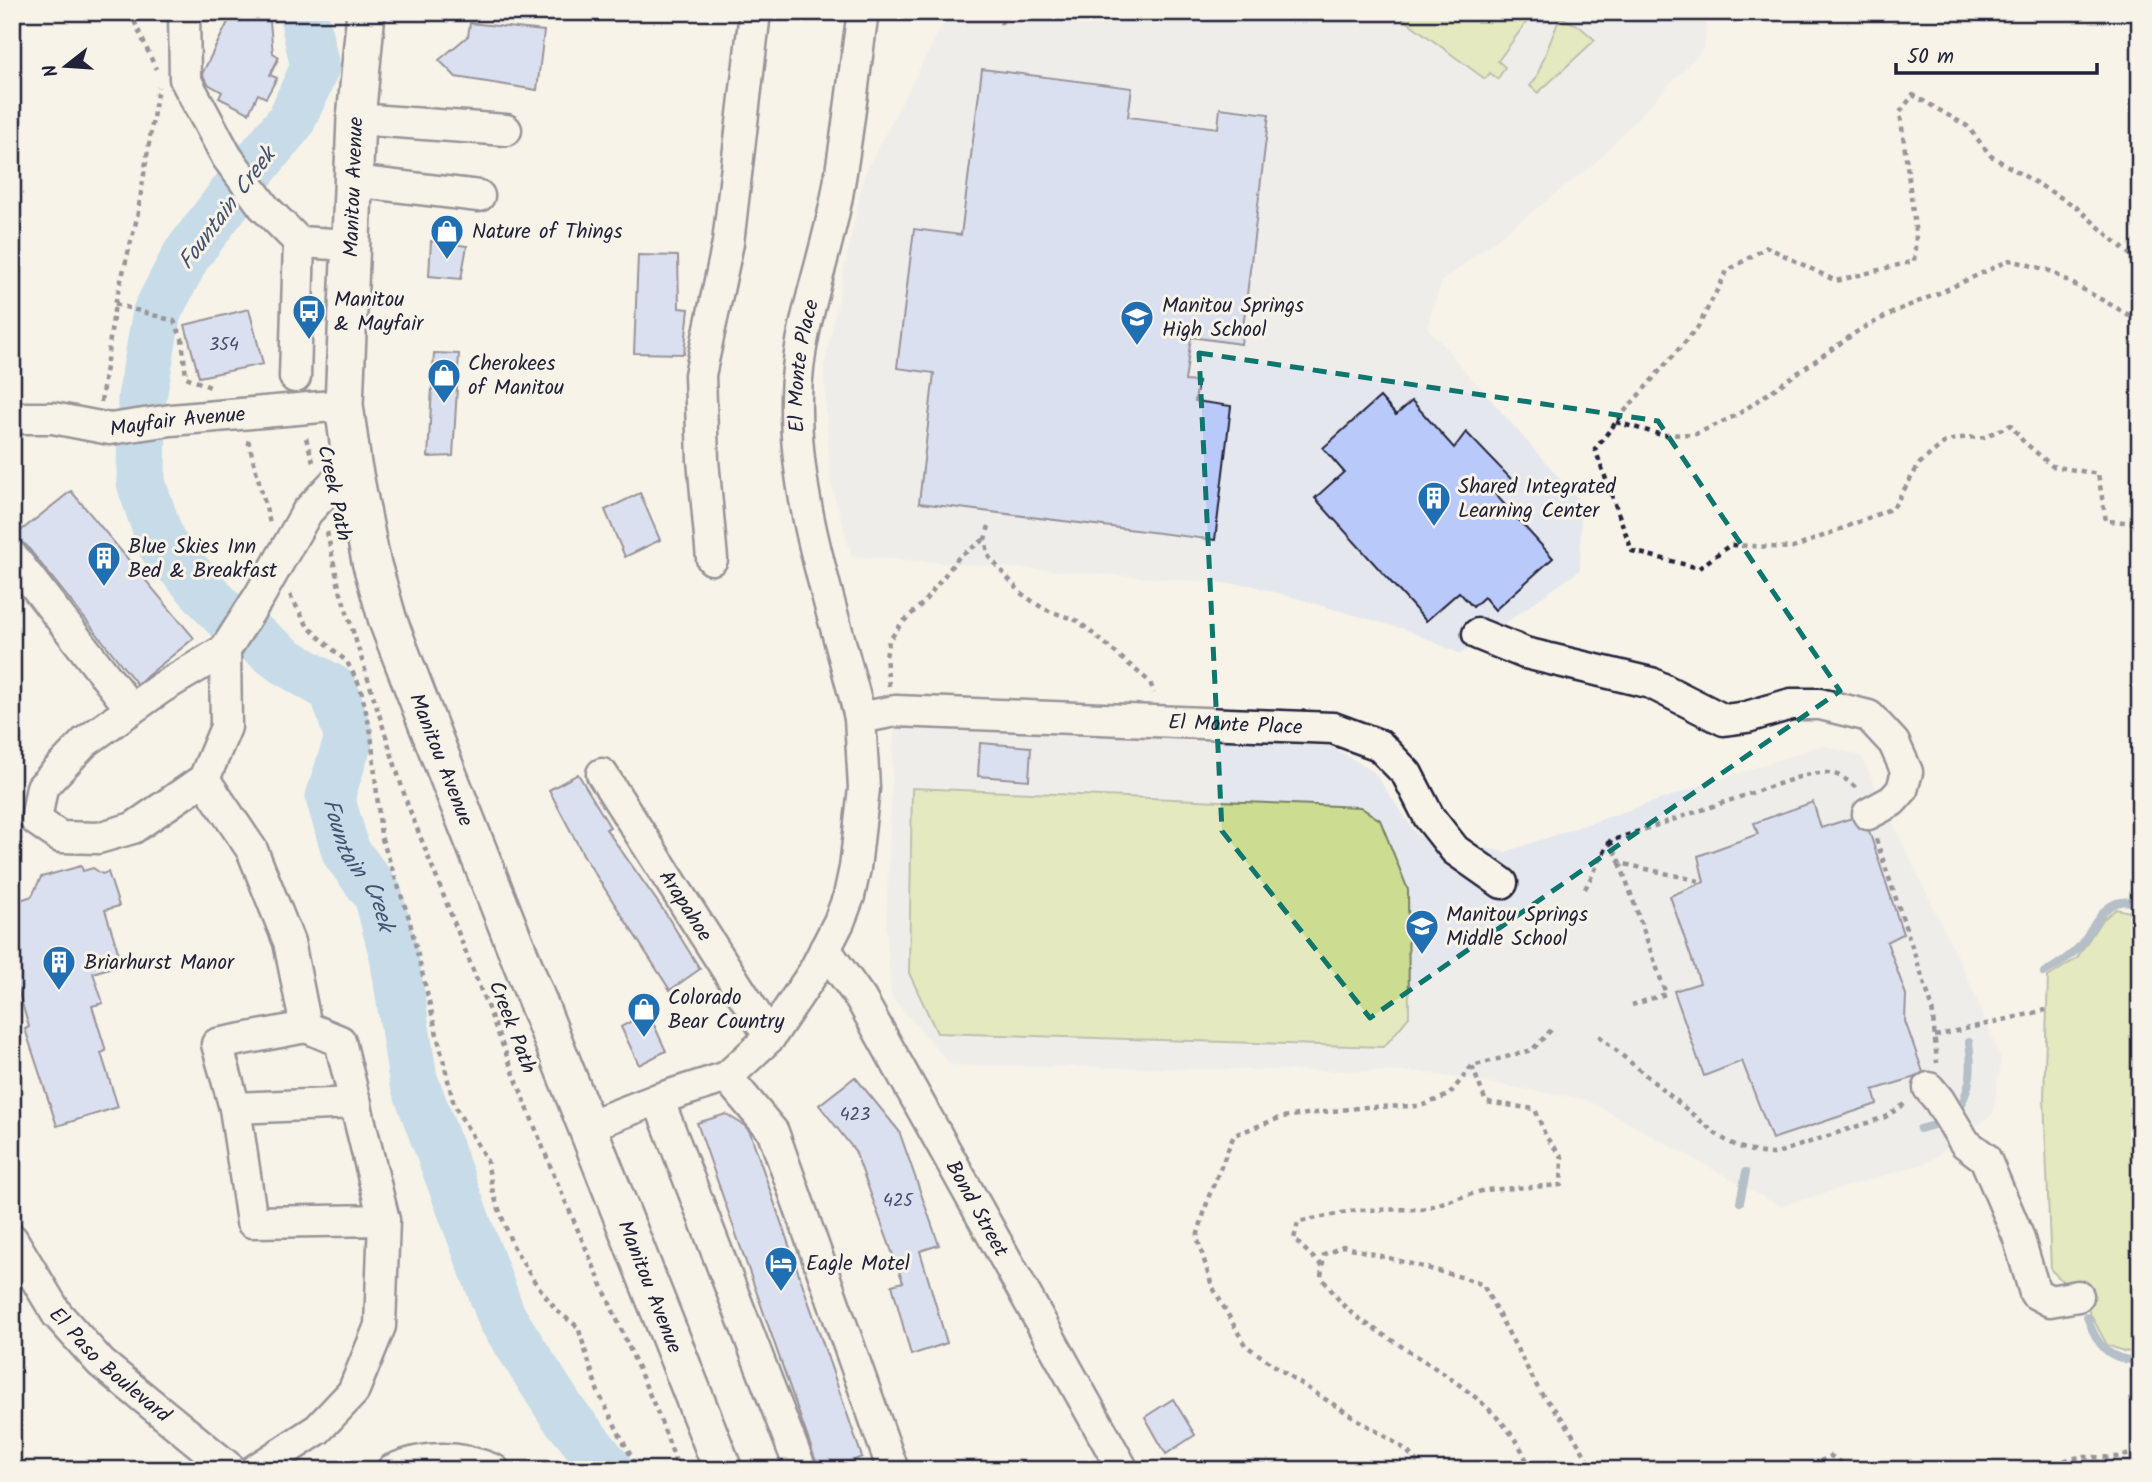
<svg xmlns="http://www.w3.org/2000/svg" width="2152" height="1482" viewBox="0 0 2152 1482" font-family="Kalam,sans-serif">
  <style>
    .built { fill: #e4e7ed }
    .park { fill: #ccdd91; stroke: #778066; stroke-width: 2 }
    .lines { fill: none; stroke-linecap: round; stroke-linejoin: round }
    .stream { stroke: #6281a3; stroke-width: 8 }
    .river { stroke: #8cc1e9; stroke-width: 49 }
    .building { fill: #b9cafa; stroke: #22223b; stroke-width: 2 }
    .minor-casing { stroke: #22223b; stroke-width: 35 }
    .major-casing { stroke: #22223b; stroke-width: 42 }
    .path { stroke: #22223b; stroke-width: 4.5; stroke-dasharray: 5 5; stroke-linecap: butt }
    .minor { stroke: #f7f3e8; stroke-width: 30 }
    .major { stroke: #f7f3e8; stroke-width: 37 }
    .marked { fill: none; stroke: #0f766e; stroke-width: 5; stroke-dasharray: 14 9; stroke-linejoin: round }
    .labels { text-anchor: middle; stroke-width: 6; stroke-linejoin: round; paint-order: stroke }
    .number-label { font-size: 18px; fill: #484c6b }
    .street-label { font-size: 21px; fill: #22223b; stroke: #f7f3e8 }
    .poi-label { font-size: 21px; fill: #22223b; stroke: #f7f3e8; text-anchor: start }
    .water-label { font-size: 23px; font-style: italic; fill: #42526f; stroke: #f7f3e8 }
  </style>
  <rect width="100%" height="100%" fill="#f7f3e8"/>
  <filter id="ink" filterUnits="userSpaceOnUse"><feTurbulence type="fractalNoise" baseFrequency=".0143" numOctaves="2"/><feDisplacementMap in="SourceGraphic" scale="14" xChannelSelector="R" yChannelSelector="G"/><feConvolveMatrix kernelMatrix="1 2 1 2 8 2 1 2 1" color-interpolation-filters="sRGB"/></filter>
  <g filter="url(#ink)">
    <g class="built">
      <path d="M949,12H1707L1705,47L1594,164L1441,282L1427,327L1581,503L1580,570L1461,654L1407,630L1250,585L852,556L830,481L824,367L864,175Z"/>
      <path d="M895,711L1331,746L1374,772L1417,835L1505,852L1822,745L1861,756L1974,992L2001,1059L1993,1114L1927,1163L1780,1206L1585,1099L1421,1072L951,1065L891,996L886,921Z"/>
    </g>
    <g class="park">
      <path d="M1394,12H1534L1498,61L1505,67L1498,79L1490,73L1485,79Z"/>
      <path d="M1560,17L1579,26L1595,40L1538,93L1530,86L1536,78Z"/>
      <path d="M912,788L1360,807L1380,820L1408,890L1409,1017L1384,1047L937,1033L909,973Z"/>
      <path d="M2116,909L2140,914V1353L2123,1351L2107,1345L2084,1302L2051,1270L2044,1098L2048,977L2077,958L2101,921Z"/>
    </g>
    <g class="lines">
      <g class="stream">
        <path d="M2044,973C2056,966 2069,958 2079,947C2096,926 2104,892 2140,904"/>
        <path d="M1961,1105C1972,1082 1972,1066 1969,1042"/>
        <path d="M1920,1129L1934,1125"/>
        <path d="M1740,1202L1746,1172"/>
        <path d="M2087,1317C2097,1345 2107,1360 2140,1361"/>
      </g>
      <path class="river" id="s1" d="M303,12L315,67L291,121L244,179L186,256L157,312L142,398L141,483L162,545L224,614L285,661L334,690L349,738L330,797L346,852L378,895L394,956L413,1079L502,1318L562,1412L609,1470"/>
    </g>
    <g class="building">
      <path d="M233,12H269L273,53L279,57L270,75L277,78L266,98L258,94L249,113L219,98L222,92L208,84L202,74Z"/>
      <path d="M470,23L544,31L537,90L456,77L439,60L468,36Z"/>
      <path d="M982,69L1132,88L1128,117L1218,128L1220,108L1269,114L1241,344L1191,337L1185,381L1198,382L1195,401L1231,406L1215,540L919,503L934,373L897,368L914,229L961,235Z"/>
      <path d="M431,241L467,246L461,279L429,276Z"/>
      <path d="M638,255L678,256L679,308L689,309L684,354L634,353Z"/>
      <path d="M249,309L263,364L199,377L185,325Z"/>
      <path d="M434,353L459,354L453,456L428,457Z"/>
      <path d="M1380,397L1396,415L1412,401L1454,448L1466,432L1514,482L1495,494L1553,558L1495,610L1484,597L1473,607L1459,592L1426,621L1315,498L1344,472L1323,448Z"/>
      <path d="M71,491L194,638L137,684L26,545L13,537Z"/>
      <path d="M640,493L660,540L625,557L605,510Z"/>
      <path d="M980,743L1031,747L1029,780L978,776Z"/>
      <path d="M578,774L610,827L606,829L664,911L700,969L670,990L585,858L549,790Z"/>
      <path d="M1813,802L1821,828L1852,818L1858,828L1869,831L1903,934L1887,942L1906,995L1905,1021L1923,1072L1916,1077L1873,1090L1877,1104L1772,1139L1742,1061L1704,1076L1674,991L1700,983L1670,896L1704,882L1698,856L1758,834L1754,823Z"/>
      <path d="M81,866L83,871L93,868L102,874L108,872L119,906L105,910L122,964L93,973L103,1003L92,1006L106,1051L101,1053L118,1107L57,1126L25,1029L29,1027L15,980L18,979L12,960V903L32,896L41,877Z"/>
      <path d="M648,1012L666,1051L639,1065L621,1027Z"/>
      <path d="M855,1077L899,1131L939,1245L920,1251L947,1343L911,1355L892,1285L903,1282L855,1151L819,1105Z"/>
      <path d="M726,1114L745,1126L750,1132L862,1457L829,1470H819L697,1123Z"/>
      <path d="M1173,1399L1195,1435L1166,1454L1145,1417Z"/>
    </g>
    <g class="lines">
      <defs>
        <g id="minor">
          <path d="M184,12L185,79L227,157L264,207L299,242L351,245"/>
          <path d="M356,119L506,130"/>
          <path d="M353,181L479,196"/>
          <path d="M295,377L299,242"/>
          <path id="s2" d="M12,415L16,418H53L110,429L171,420L344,405"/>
          <path d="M12,556L131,709"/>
          <path d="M712,559L703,460L700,375L728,243L755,12"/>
          <path d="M1478,634L1525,653L1651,683L1724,720L1747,717L1791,704H1820L1869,716L1894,743L1907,772L1902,790L1892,801L1868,814"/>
          <path d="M225,650L226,727L204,779L133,828L98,838L60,837L36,820L42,787L85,742L161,688L225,650L260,595L307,512L352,464"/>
          <path id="s3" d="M860,718C835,613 794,507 796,398C797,329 825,262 837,196C848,135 854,73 863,12"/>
          <path id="s4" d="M602,774L770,1037"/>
          <path d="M204,779L252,850L289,942L306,1027"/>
          <path id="s5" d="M825,949L861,999L1123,1470"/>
          <path d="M727,1077L773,1132L893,1470"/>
          <path d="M1929,1088L1939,1100L1965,1143L1985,1158L2018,1236L2035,1293L2050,1301L2078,1296"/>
          <path d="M658,1099L801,1470"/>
          <path d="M235,1108L356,1103"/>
          <path id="s6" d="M588,1126L658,1099L727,1077L770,1037L813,973L839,922L849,896L855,868L864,788L860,718L895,711L1333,728L1379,745L1407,774L1429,817L1455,850L1502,883"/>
          <path id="s7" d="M12,1239L57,1314L101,1363L232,1470"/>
          <path d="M255,1470L318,1429L353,1392L380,1326L384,1220L340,1041L306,1027L217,1044L235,1108L252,1222L384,1220"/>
          <path d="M392,1470C426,1455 461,1456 494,1470"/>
        </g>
        <g id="major">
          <path id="s8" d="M366,12L356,119L344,405L352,464L371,561L388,621L428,725L723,1470"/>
        </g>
      </defs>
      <use href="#minor" class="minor-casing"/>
      <use href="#major" class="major-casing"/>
      <g class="path">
        <path d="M130,12L156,69"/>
        <path d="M998,12L1002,24"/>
        <path d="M2140,261L2135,259L2075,206L1991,156L1967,126L1913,95L1900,112L1916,235L1914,261L1836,281L1767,247L1727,271L1698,327L1624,412L1595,449L1632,551L1699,568L1730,545L1793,548L1893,508L1920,463L1945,442L1959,438L1984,437L2011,425L2022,440L2052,466L2098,474L2106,521L2140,523"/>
        <path d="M115,304L174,321L182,338L186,377L210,387"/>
        <path d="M101,402L115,304L137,218L158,87"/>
        <path d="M1616,422L1662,435L1696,434L1737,415L1858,331L1898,310L1937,294L2010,260L2048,270L2140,321"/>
        <path d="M306,438L314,465"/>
        <path d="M248,440L270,523"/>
        <path d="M989,526L985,539L989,557L1022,594L1044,609L1078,621L1150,682L1154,693"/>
        <path d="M327,532L339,587L407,803L553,1173L659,1416L679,1470"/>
        <path d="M290,595L308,627L347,662L360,686L371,733L381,836L409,918L454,1105L487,1161L493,1193L512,1244L532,1278L557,1311L578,1327L598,1392L638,1470"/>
        <path d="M889,686L886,657L889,641L901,624L923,603L959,557L985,539"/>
        <path d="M1876,839L1932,1006L1937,1063"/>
        <path d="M1610,841L1620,863L1704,882"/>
        <path d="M1620,863L1666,994L1632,1005"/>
        <path d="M1585,889L1610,841L1805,775C1830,771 1838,771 1857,789"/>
        <path d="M1599,1036L1716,1134C1735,1147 1751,1153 1774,1154L1885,1117L1908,1102"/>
        <path d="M1935,1036L2046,1010"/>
        <path d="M1322,1266L1294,1239L1298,1222L1357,1210L1422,1209L1485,1190L1561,1185L1562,1157L1546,1137L1535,1109L1486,1102L1472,1066L1532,1050L1552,1029"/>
        <path d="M1425,1470L1405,1449L1301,1384L1245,1345L1212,1286L1197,1237L1209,1196L1234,1135L1282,1117L1366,1107L1421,1106L1449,1095L1472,1066"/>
        <path d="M1530,1470C1508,1399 1409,1356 1353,1314C1341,1305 1331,1289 1321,1277L1324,1255L1343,1246L1465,1278L1483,1285L1540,1392L1565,1422L1594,1470"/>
        <path d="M1802,1470L1831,1456L1852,1470"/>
        <path d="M2059,1470L2066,1460C2092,1452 2113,1464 2140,1450"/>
      </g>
      <use href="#minor" class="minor"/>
      <use href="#major" class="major"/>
    </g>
  </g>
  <path d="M0 0H2152V1482H0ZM1199,353L1658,421L1840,691L1370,1018L1222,831Z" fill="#f7f3e8" fill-opacity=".55" fill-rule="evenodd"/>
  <path class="marked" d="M1199,353L1658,421L1840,691L1370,1018L1222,831Z"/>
  <defs>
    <symbol id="shop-pin" viewBox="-11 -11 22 30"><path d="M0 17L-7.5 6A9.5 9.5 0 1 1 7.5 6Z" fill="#1f6fb2" stroke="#f7f3e8"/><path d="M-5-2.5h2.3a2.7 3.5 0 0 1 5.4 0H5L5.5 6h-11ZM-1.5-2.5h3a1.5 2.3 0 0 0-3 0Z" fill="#fff"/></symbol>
    <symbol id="bus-pin" viewBox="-11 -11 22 30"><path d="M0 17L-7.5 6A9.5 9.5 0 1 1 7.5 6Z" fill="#1f6fb2" stroke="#f7f3e8"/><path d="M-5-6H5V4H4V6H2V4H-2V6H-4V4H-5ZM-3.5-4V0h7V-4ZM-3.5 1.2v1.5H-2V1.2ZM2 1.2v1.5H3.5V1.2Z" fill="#fff"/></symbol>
    <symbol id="school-pin" viewBox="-11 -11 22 30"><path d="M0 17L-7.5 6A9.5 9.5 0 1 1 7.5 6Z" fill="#1f6fb2" stroke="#f7f3e8"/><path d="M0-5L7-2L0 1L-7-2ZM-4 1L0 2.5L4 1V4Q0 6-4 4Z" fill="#fff"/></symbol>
    <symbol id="building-pin" viewBox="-11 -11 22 30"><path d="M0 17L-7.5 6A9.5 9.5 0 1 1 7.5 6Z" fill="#1f6fb2" stroke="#f7f3e8"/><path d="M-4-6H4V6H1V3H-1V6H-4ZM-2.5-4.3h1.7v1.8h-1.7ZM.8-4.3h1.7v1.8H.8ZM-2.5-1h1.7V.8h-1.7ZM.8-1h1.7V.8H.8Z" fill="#fff"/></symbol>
    <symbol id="hotel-pin" viewBox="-11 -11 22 30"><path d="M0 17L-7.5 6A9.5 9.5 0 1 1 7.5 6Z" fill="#1f6fb2" stroke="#f7f3e8"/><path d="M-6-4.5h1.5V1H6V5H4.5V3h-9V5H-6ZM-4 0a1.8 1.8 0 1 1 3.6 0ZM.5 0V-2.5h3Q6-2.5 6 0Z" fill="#fff"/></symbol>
  </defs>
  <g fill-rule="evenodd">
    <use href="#shop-pin" x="428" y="212" width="38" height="52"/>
    <use href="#bus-pin" x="290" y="292" width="38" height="52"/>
    <use href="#school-pin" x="1118" y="298" width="38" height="52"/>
    <use href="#shop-pin" x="425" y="356" width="38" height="52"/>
    <use href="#building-pin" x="1415" y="479" width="38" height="52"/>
    <use href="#building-pin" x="85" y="539" width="38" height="52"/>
    <use href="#school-pin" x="1403" y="907" width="38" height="52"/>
    <use href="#building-pin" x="40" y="943" width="38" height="52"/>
    <use href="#shop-pin" x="625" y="990" width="38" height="52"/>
    <use href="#hotel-pin" x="762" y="1244" width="38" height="52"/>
  </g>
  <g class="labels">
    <g class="number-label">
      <text x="224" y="350">354</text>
      <text x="855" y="1120">423</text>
      <text x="898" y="1206">425</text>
    </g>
    <g class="street-label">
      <text transform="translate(353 187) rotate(-88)" y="7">Manitou Avenue</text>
      <text dy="7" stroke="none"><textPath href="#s3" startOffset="360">El Monte Place</textPath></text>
      <text dy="7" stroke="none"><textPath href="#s2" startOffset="168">Mayfair Avenue</textPath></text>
      <text transform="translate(335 493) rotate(78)" y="7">Creek Path</text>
      <text dy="7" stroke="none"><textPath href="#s6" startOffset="924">El Monte Place</textPath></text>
      <text dy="7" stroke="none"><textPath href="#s8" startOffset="763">Manitou Avenue</textPath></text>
      <text dy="7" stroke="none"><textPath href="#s4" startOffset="156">Arapahoe</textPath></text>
      <text transform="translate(513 1027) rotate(69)" y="7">Creek Path</text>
      <text dy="7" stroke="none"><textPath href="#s5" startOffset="301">Bond Street</textPath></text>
      <text dy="7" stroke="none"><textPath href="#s8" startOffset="1330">Manitou Avenue</textPath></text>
      <text dy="7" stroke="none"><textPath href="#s7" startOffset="161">El Paso Boulevard</textPath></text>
    </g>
    <g class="poi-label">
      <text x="472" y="238">Nature of Things</text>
      <text x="334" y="306">Manitou<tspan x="334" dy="24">&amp; Mayfair</tspan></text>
      <text x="1162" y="312">Manitou Springs<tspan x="1162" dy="24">High School</tspan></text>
      <text x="468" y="370">Cherokees<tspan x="468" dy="24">of Manitou</tspan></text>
      <text x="1458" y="493">Shared Integrated<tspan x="1458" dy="24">Learning Center</tspan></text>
      <text x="128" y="553">Blue Skies Inn<tspan x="128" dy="24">Bed &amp; Breakfast</tspan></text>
      <text x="1446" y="921">Manitou Springs<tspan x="1446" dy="24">Middle School</tspan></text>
      <text x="84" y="969">Briarhurst Manor</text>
      <text x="668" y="1004">Colorado<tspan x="668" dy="24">Bear Country</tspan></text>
      <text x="806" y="1270">Eagle Motel</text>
    </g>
    <g class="water-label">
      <text transform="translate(226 208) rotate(-53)" y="8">Fountain Creek</text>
      <text dy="8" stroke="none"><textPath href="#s1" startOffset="1001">Fountain Creek</textPath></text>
    </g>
  </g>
  <rect width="2152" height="1482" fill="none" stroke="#f7f3e8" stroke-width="42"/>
  <rect x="21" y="21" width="2110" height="1440" fill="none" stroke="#22223b" stroke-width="2.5" filter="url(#ink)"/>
  <g transform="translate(66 66) rotate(253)" stroke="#f7f3e8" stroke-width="5" paint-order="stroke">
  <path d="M0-5L12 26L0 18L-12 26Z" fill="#22223b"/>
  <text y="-10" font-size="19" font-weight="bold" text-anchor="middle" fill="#22223b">N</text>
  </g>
  <path d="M1896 63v10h201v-10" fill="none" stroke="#22223b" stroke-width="3.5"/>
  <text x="1907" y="63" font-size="21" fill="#22223b" stroke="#f7f3e8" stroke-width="5" paint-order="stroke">50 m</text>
</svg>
